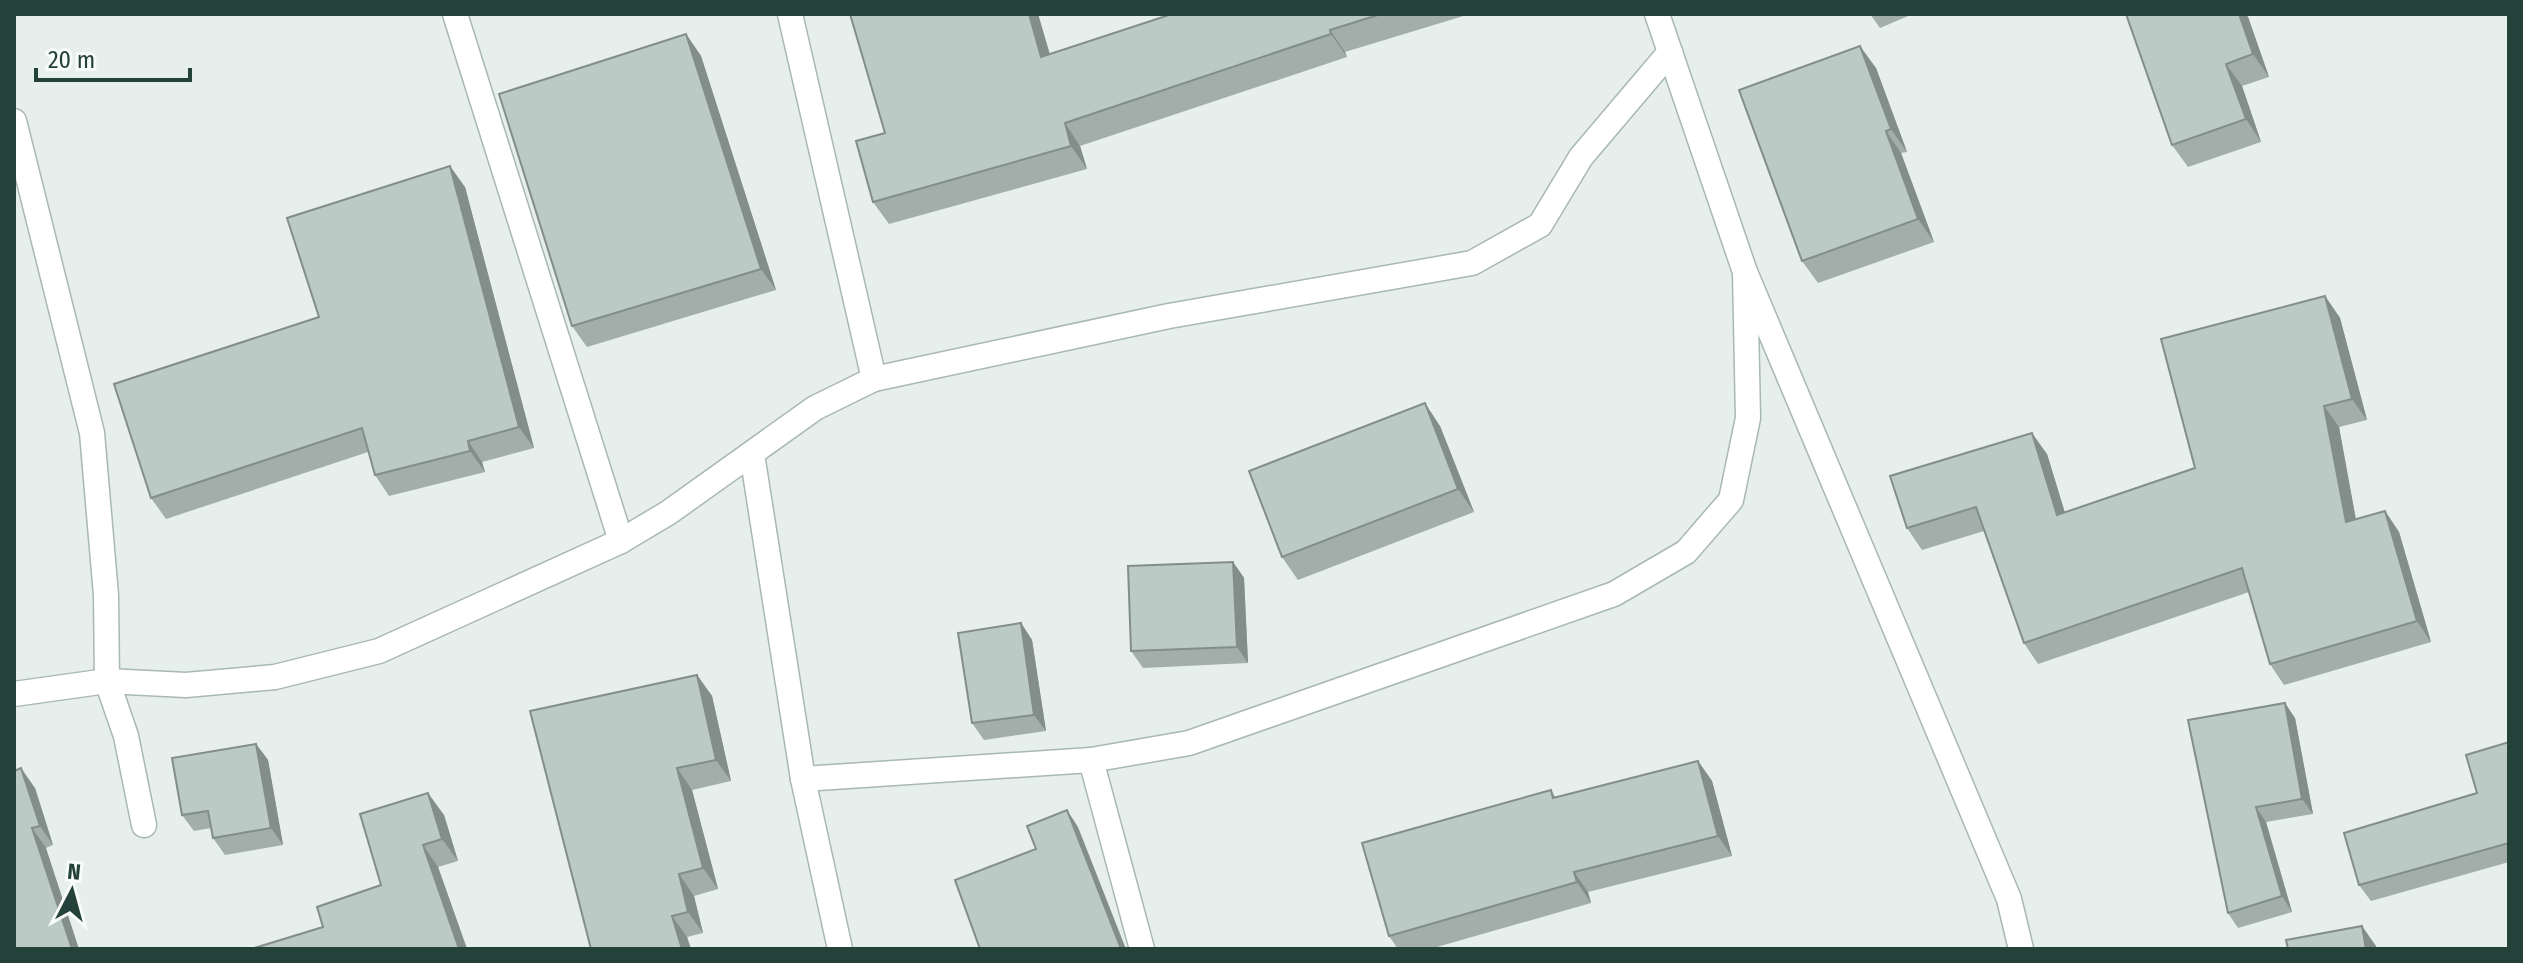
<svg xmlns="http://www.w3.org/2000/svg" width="2523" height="963" viewBox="0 0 2523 963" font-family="'Fira Sans Condensed',sans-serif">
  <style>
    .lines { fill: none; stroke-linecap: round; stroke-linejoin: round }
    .minor-casing { stroke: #a8b8b2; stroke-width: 27 }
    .minor { stroke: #fff; stroke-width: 24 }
    .wall { fill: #a1aea9 }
    .shaded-wall { fill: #838d89 }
    .building { fill: #bbcac4; stroke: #838d89; stroke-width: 2 }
  </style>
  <rect width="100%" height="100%" fill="#e6efeb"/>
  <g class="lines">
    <defs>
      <g id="minor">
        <path d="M455,14L621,541"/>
        <path d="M1657,14L1745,272L2009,899L2021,949"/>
        <path d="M14,121L92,433L106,595L107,681L126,736L144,825"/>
        <path d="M874,379L1169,316L1472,263L1540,225L1581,157L1670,52"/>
        <path d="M752,454L803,779L840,949"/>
        <path d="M14,694L107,681L186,685L275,677L379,651L621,541L668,513L815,408L874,379L790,14"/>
        <path d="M1091,760L1142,949"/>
        <path d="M803,779L1091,760L1189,743L1614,594L1686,552L1731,500L1748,418L1745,272"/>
      </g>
    </defs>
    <use href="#minor" class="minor-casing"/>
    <use href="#minor" class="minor"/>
  </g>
  <g class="wall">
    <path d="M850,14H1038L1050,54L1172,14H1470L1345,52L1347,57L1080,146L1087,169L889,224L873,202L885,133Z"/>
    <path d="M1870,14H1913L1880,28Z"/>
    <path d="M2248,17L2269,77L2242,86L2261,142L2188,167L2172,145Z"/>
    <path d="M686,34L701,56L776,290L587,347L572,326Z"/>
    <path d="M1876,68L1907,152L1901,153L1934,242L1818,283L1802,261Z"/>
    <path d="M465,187L534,448L482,462L485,472L389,496L375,475L368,452L166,519L151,498L319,317Z"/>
    <path d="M2325,296L2340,318L2367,420L2339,427L2356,519L2385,511L2399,532L2431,642L2284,685L2270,664L2249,592L2038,664L2024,643L1984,531L1922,550L1907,528L2047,454L2065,513L2195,468Z"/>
    <path d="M1440,426L1474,512L1298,580L1282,557Z"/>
    <path d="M1233,562L1244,578L1248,663L1143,668L1131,651Z"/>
    <path d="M1021,623L1032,640L1046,731L984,740L972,723Z"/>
    <path d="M697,675L712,696L731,781L692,790L718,889L694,896L703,933L687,937L691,949H591Z"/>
    <path d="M2295,718L2313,814L2266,822L2292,912L2238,928L2228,913L2188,720Z"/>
    <path d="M2509,742V862L2371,901L2359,885L2477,793Z"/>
    <path d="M256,744L268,760L283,845L225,855L213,838L211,828L194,831L182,815Z"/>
    <path d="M1698,761L1712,781L1732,856L1588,892L1591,903L1430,949H1398L1389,936L1551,790L1556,798Z"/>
    <path d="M35,788L53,845L46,848L14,949Z"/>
    <path d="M444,815L458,861L438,867L467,949H251L323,927L381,885Z"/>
  </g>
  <g class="shaded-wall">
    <path d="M1029,14H1038L1057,80L1041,57Z"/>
    <path d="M2239,14H2246L2248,17L2269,77L2253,54Z"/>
    <path d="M1330,30L1345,52L1347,57L1331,34Z"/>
    <path d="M686,34L701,56L776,290L761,269Z"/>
    <path d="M1860,46L1876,68L1907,152L1891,129Z"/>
    <path d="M2226,64L2242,86L2261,142L2246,119Z"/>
    <path d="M1065,123L1080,146L1087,169L1071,146Z"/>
    <path d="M1886,131L1901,153L1934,242L1918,219Z"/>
    <path d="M450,166L465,187L534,448L519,427Z"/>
    <path d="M2325,296L2340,318L2367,420L2352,399Z"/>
    <path d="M1425,403L1440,426L1474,512L1458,489Z"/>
    <path d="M2324,406L2339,427L2360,543L2346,522Z"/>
    <path d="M2032,433L2047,454L2072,536L2057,515Z"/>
    <path d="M468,441L482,462L485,472L470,451Z"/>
    <path d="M2385,511L2399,532L2431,642L2417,621Z"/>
    <path d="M1233,562L1244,578L1248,663L1237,647Z"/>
    <path d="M1021,623L1032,640L1046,731L1034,715Z"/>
    <path d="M697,675L712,696L731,781L716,760Z"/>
    <path d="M2285,703L2295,718L2313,814L2302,799Z"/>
    <path d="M256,744L268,760L283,845L271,828Z"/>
    <path d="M1698,761L1712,781L1732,856L1718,836Z"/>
    <path d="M21,768L35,788L53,845L40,826Z"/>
    <path d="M677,768L692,790L718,889L703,868Z"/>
    <path d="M428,793L444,815L458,861L442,839Z"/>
    <path d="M2256,807L2266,822L2292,912L2282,896Z"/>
    <path d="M1067,810L1078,827L1126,949H1121Z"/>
    <path d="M32,828L46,848L79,949H72Z"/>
    <path d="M423,845L438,867L467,949H459Z"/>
    <path d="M1574,872L1588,892L1591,903L1577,882Z"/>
    <path d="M679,874L694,896L703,933L688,912Z"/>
    <path d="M672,916L687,937L691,949H682Z"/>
    <path d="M2362,926L2376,946V949H2366Z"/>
  </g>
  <g class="building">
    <path d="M850,14H1029L1041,57L1172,14H1381L1330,30L1331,34L1065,123L1071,146L873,202L856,141L885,133Z"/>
    <path d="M2126,14H2239L2253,54L2226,64L2246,119L2172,145Z"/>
    <path d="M686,34L761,269L572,326L499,94Z"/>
    <path d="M1860,46L1891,129L1886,131L1918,219L1802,261L1739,90Z"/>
    <path d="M450,166L519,427L468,441L470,451L375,475L362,428L151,498L114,384L319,317L287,218Z"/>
    <path d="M2325,296L2352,399L2324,406L2346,522L2385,511L2417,621L2270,664L2242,568L2024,643L1976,507L1907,528L1890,476L2032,433L2057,515L2195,468L2161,339Z"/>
    <path d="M1425,403L1458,489L1282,557L1249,471Z"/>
    <path d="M1233,562L1237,647L1131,651L1128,566Z"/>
    <path d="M1021,623L1034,715L972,723L958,633Z"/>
    <path d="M697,675L716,760L677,768L703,868L679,874L688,912L672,916L682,949H591L530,711Z"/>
    <path d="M2285,703L2302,799L2256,807L2282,896L2228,913L2188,720Z"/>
    <path d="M2509,742V843L2359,885L2344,833L2477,793L2466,755Z"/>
    <path d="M256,744L271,828L213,838L208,811L182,815L172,758Z"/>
    <path d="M1698,761L1718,836L1574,872L1577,882L1389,936L1362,843L1551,790L1553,798Z"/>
    <path d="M21,768L40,826L32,828L72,949H14V771Z"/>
    <path d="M428,793L442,839L423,845L459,949H251L323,927L317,907L381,885L360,814Z"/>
    <path d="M1067,810L1121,949H980L955,880L1036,849L1027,826Z"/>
    <path d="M2362,926L2366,949H2288L2286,940Z"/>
  </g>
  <rect width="2523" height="963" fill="none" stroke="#24423a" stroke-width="32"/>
  <g transform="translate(72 891) rotate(6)" stroke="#f7fbf9" stroke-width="6" paint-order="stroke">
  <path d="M0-6L14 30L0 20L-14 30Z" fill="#24423a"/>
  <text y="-12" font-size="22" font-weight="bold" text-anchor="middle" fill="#24423a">N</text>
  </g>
  <path d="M36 68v12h154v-12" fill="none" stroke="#24423a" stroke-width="4"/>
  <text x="48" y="68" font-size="24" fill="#24423a" stroke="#f7fbf9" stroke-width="6" paint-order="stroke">20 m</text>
</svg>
